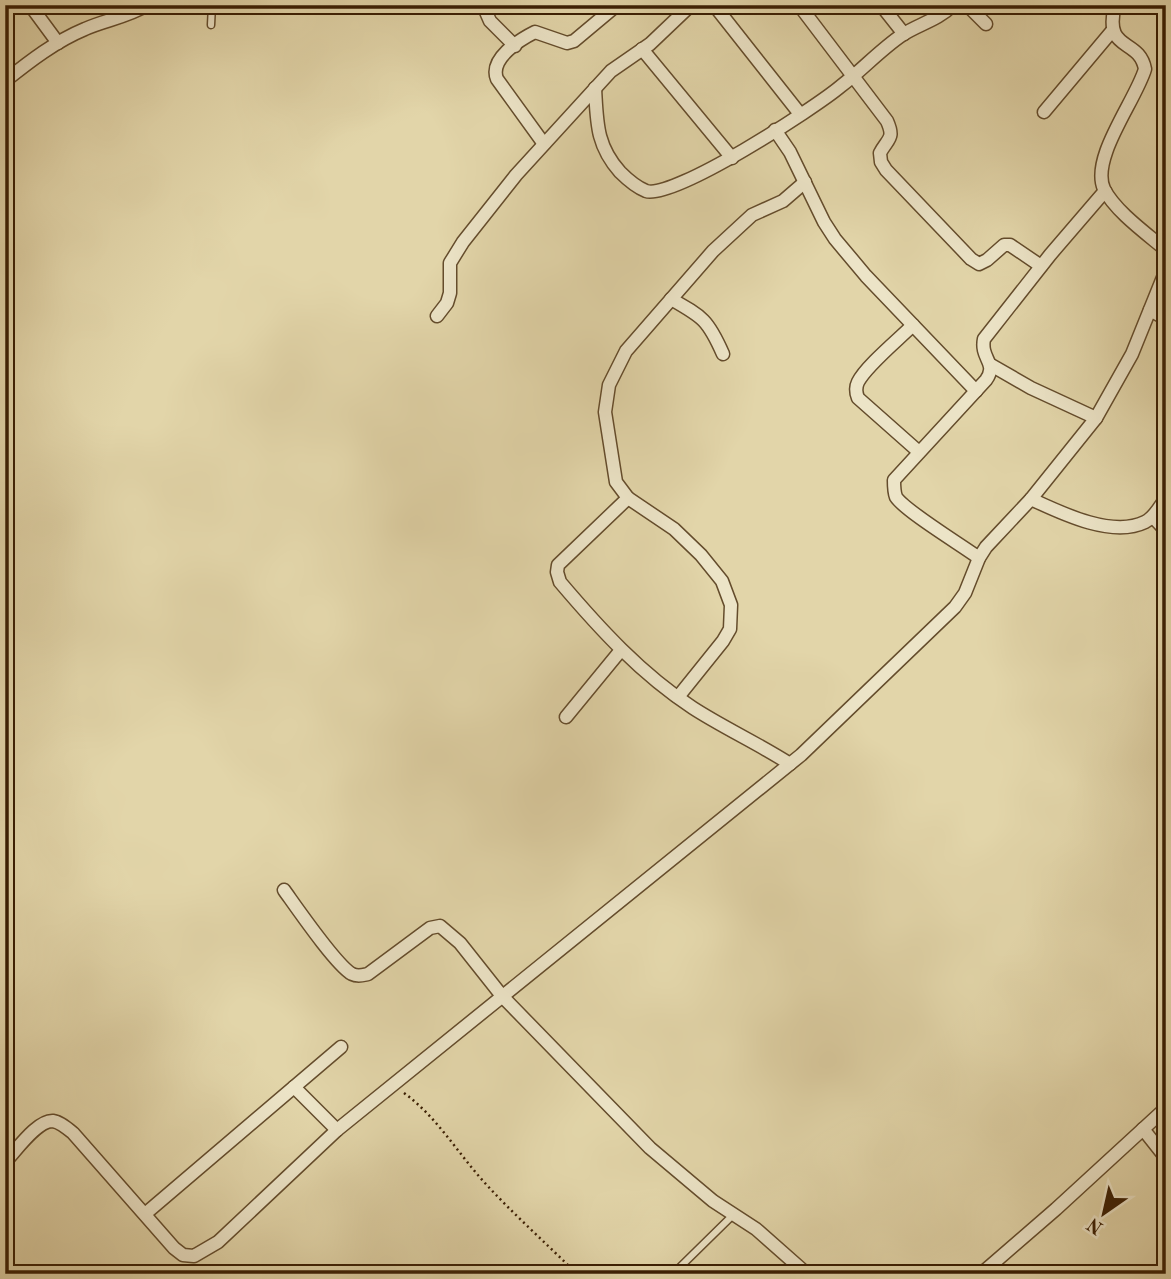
<svg xmlns="http://www.w3.org/2000/svg" width="1171" height="1279" viewBox="0 0 1171 1279" font-family="'Old Standard TT',serif">
  <style>
    .lines { fill: none; stroke-linecap: round; stroke-linejoin: round }
    .lane-casing { stroke: #644c2c; stroke-width: 9 }
    .street-casing { stroke: #644c2c; stroke-width: 15 }
    .path { stroke: #3a1e03; stroke-width: 2.5; stroke-dasharray: 2 3.5; stroke-linecap: butt }
    .lane { stroke: #ece4c7; stroke-width: 6 }
    .street { stroke: #ece4c7; stroke-width: 12 }
  </style>
  <rect width="100%" height="100%" fill="#e2d5a9"/>
  <filter id="stains"><feTurbulence type="fractalNoise" baseFrequency=".00286" numOctaves="4"/><feColorMatrix values="0 0 0 0 .2 0 0 0 0 .09 0 0 0 0 .02 0 0 0 .5 -.17"/></filter>
  <radialGradient id="worn" r=".72"><stop offset=".6" stop-color="#630" stop-opacity="0"/><stop offset="1" stop-color="#630" stop-opacity=".3"/></radialGradient>
  <g class="lines">
    <defs>
      <g id="lane">
        <path d="M211,25L212,5"/>
        <path d="M673,1274L733,1215"/>
      </g>
      <g id="street">
        <path d="M30,5L58,43"/>
        <path d="M483,5L490,21L515,46"/>
        <path d="M714,5L800,114"/>
        <path d="M799,5L887,121C895,139 888,138 880,153L881,162L886,170L971,259L979,264L987,260L1004,245H1010L1041,266"/>
        <path d="M881,5L904,34"/>
        <path d="M967,5L986,24"/>
        <path d="M1115,5C1103,53 1139,37 1145,69C1136,100 1090,158 1104,189C1115,211 1147,234 1166,250"/>
        <path d="M1164,5L1166,6"/>
        <path d="M642,49L732,158"/>
        <path d="M5,81C30,61 56,41 85,29C105,20 128,17 147,5"/>
        <path d="M595,88C597,122 596,145 620,172C627,179 636,187 646,191C673,200 815,108 841,86C862,70 880,50 902,35C919,24 938,20 953,5"/>
        <path d="M1044,112L1112,31"/>
        <path d="M775,130L790,152L824,222L835,239L866,276L976,391"/>
        <path d="M544,144L497,79C489,59 519,40 535,32L567,43L574,41L617,5"/>
        <path d="M671,299C703,317 708,320 723,354"/>
        <path d="M1150,310L1166,319"/>
        <path d="M437,316L447,303L450,293V263L463,242L516,175L611,71L650,44L691,5"/>
        <path d="M913,325C899,339 866,366 858,382C855,388 856,393 858,398L919,452"/>
        <path d="M991,365L1031,388L1096,418"/>
        <path d="M628,498L558,565L557,572L560,582C599,628 641,674 693,708C724,728 759,744 790,764"/>
        <path d="M1031,499C1061,513 1112,538 1145,522C1155,517 1160,506 1166,498"/>
        <path d="M1153,517L1166,531"/>
        <path d="M979,558C963,546 905,511 896,497C894,492 894,486 894,480L986,380C998,363 980,359 984,339L1050,255L1105,191"/>
        <path d="M678,697L723,641L730,629L731,605L722,581L701,555L674,529L628,498L616,482L605,412L609,385L626,351L713,251L752,215L783,201L805,182"/>
        <path d="M566,717L621,650"/>
        <path d="M284,890C297,908 336,965 352,974C358,977 363,975 368,974L430,928L440,926L460,943L502,996L650,1148L713,1201L756,1229L807,1274"/>
        <path d="M294,1087L337,1130"/>
        <path d="M1143,1129L1166,1158"/>
        <path d="M5,1162C16,1151 37,1120 53,1121C60,1122 67,1128 73,1133L174,1248L183,1255L194,1256L218,1242L337,1130L801,755L955,607L965,593L979,558L986,547L1031,499L1096,418L1132,354L1166,270"/>
        <path d="M145,1214L341,1047"/>
        <path d="M981,1274L1056,1209L1166,1108"/>
      </g>
    </defs>
    <use href="#lane" class="lane-casing"/>
    <use href="#street" class="street-casing"/>
    <g class="path">
      <path d="M388,7V5"/>
      <path d="M404,1093C436,1116 457,1152 484,1182C513,1214 546,1243 577,1274"/>
    </g>
    <use href="#lane" class="lane"/>
    <use href="#street" class="street"/>
  </g>
  <rect width="1171" height="1279" fill="none" stroke="#e2d5a9" stroke-width="28"/>
  <rect x="7" y="7" width="1157" height="1265" fill="none" stroke="#3a1e03" stroke-width="3.5"/>
  <rect x="14" y="14" width="1143" height="1251" fill="none" stroke="#3a1e03" stroke-width="2"/>
  <g transform="translate(1104 1213) rotate(214)" stroke="#ece4c7" stroke-width="5" paint-order="stroke">
  <path d="M0-5L12 26L0 18L-12 26Z" fill="#3a1e03"/>
  <text y="-10" font-size="19" font-weight="bold" text-anchor="middle" fill="#3a1e03">N</text>
  </g>
  <rect width="100%" height="100%" filter="url(#stains)"/>
  <rect width="100%" height="100%" fill="url(#worn)"/>
</svg>
